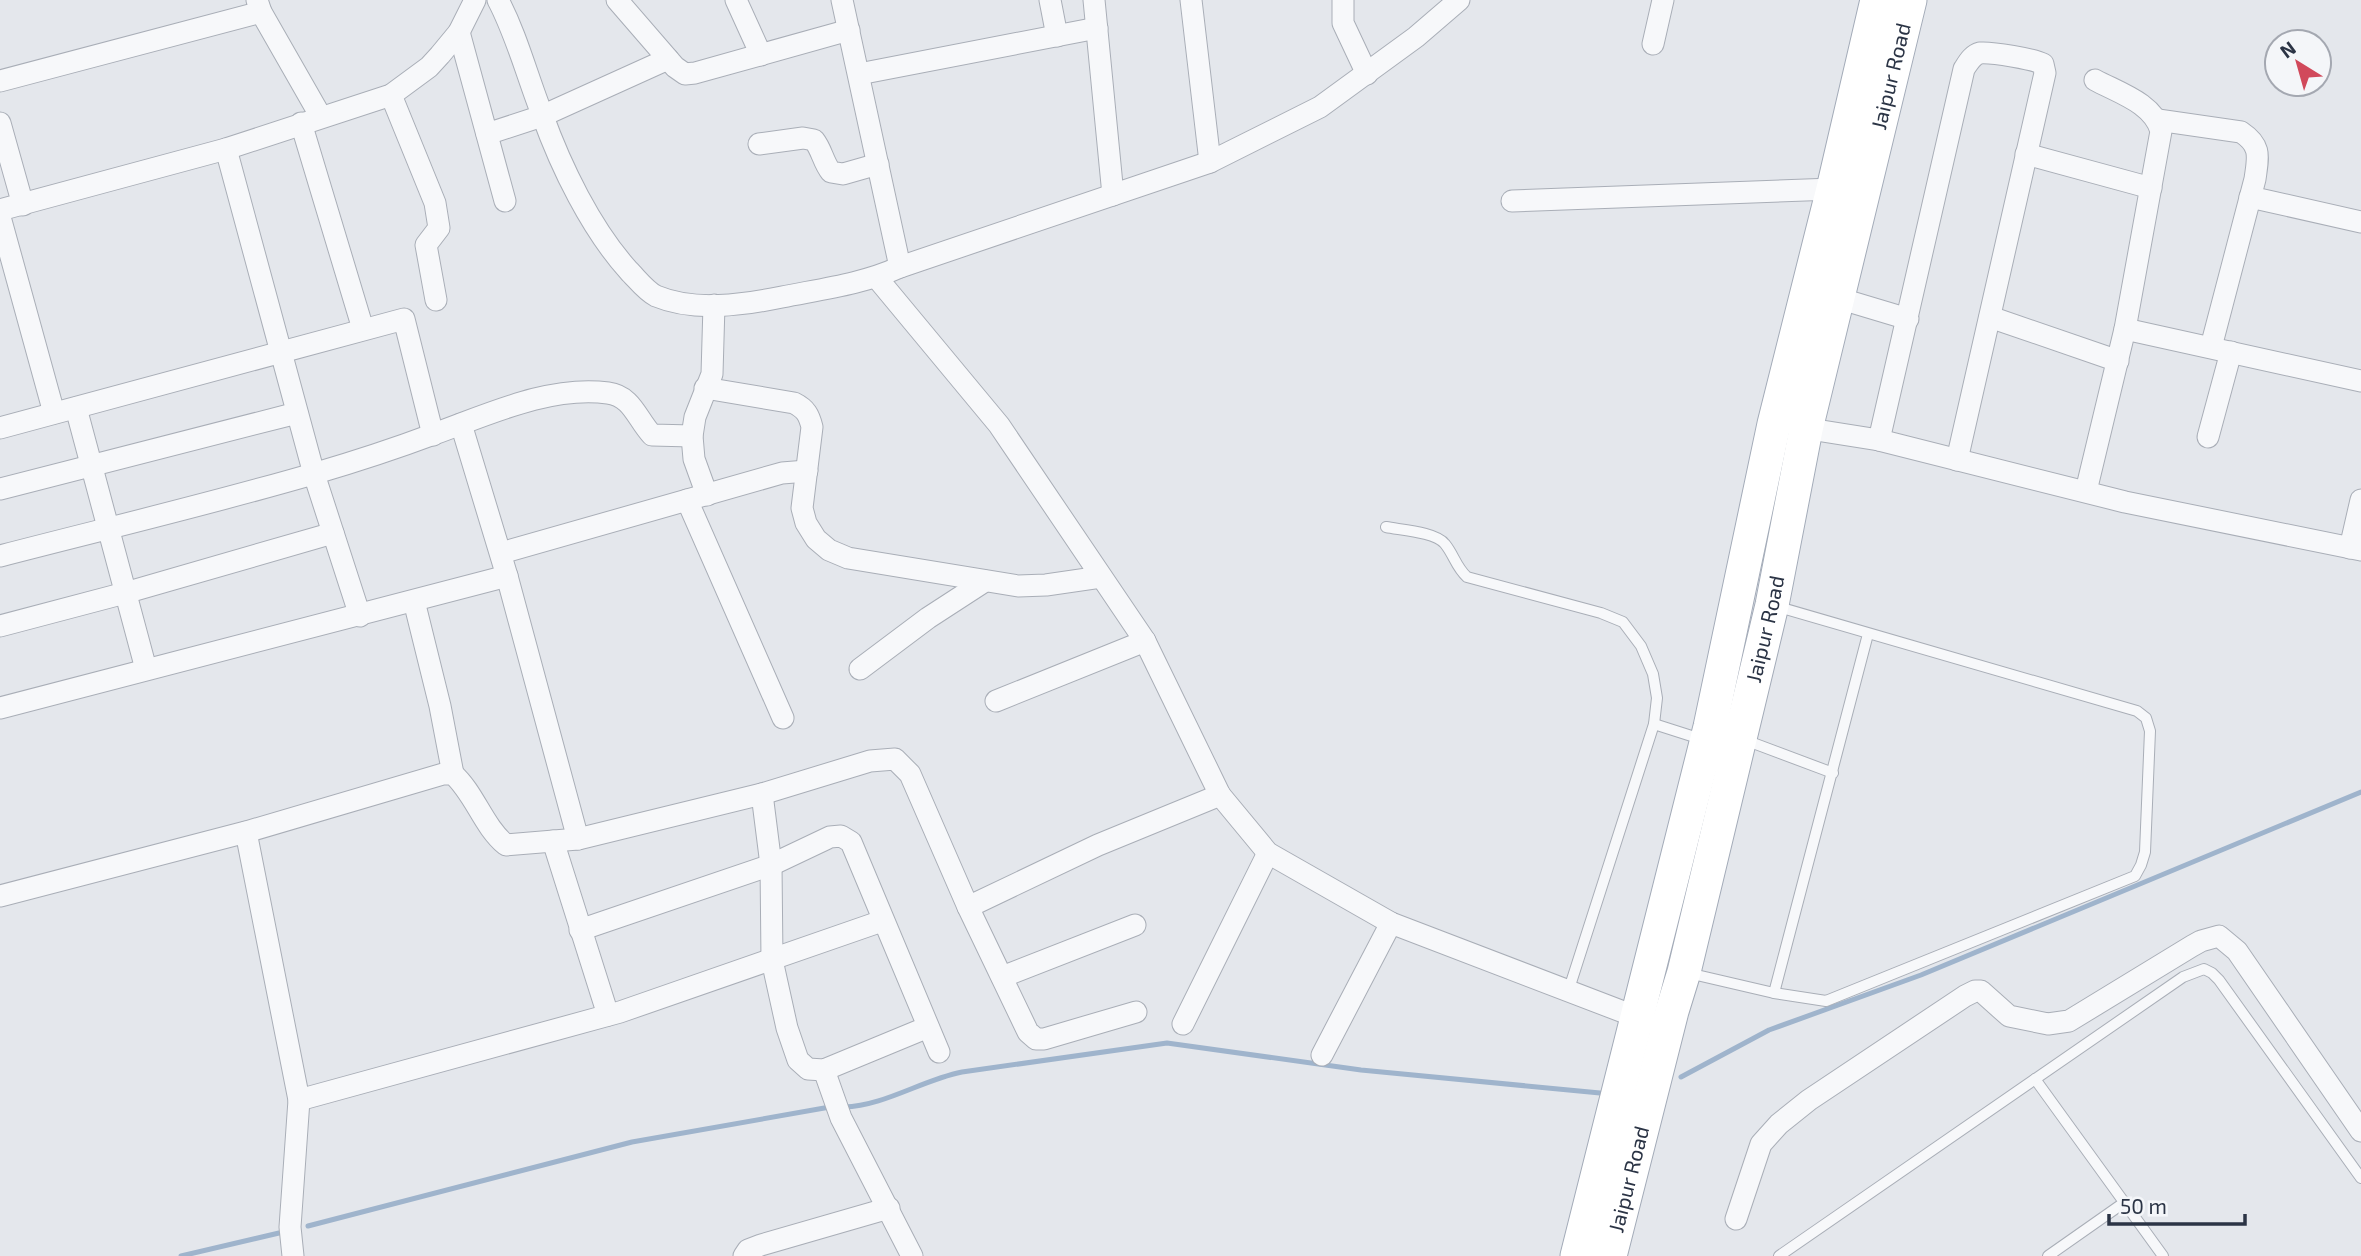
<svg xmlns="http://www.w3.org/2000/svg" width="2361" height="1256" viewBox="0 0 2361 1256" font-family="'Exo 2',sans-serif">
  <style>
    .lines { fill: none; stroke-linecap: round; stroke-linejoin: round }
    .stream { stroke: #9fb4cc; stroke-width: 5 }
    .lane-casing { stroke: #a9aeb7; stroke-width: 12 }
    .street-casing { stroke: #a9aeb7; stroke-width: 23 }
    .primary-casing { stroke: #a3abb8; stroke-width: 35 }
    .lane { stroke: #f7f8fa; stroke-width: 10 }
    .street { stroke: #f7f8fa; stroke-width: 21 }
    .primary { stroke: #fff; stroke-width: 33 }
    .labels { text-anchor: middle; stroke-width: 5; stroke-linejoin: round; paint-order: stroke }
    .street-label { font-size: 21px; fill: #2b3445; stroke: #f4f6f9 }
  </style>
  <rect width="100%" height="100%" fill="#e4e7ec"/>
  <g class="lines">
    <g class="stream">
      <path d="M1681,1077L1769,1030L1921,975L2361,792"/>
      <path d="M844,1107C884,1106 922,1080 962,1072L1167,1043L1361,1070L1600,1093"/>
      <path d="M308,1226L632,1142L830,1107"/>
      <path d="M181,1256L279,1233"/>
    </g>
    <defs>
      <g id="lane">
        <path d="M1386,527C1401,530 1436,532 1445,544C1454,555 1456,567 1467,577L1601,613L1623,622L1641,646L1653,674L1657,698L1654,724L1568,992"/>
        <path d="M1654,724L1704,740"/>
        <path d="M1745,740L1833,773"/>
        <path d="M1688,973L1774,993L1826,1001L2135,876L2141,865L2145,852L2150,731L2146,718L2137,711L1775,606"/>
        <path d="M1774,993L1868,634"/>
        <path d="M2035,1079L2163,1256"/>
        <path d="M1779,1256L2183,977L2204,969L2212,973L2219,980L2361,1178"/>
        <path d="M2048,1256L2125,1202"/>
      </g>
      <g id="street">
        <path d="M257,0L261,12L321,117"/>
        <path d="M498,0C517,36 527,76 542,114C561,167 591,229 629,271C637,279 646,291 656,296C694,312 743,305 782,297C822,289 863,284 900,267L1210,162L1320,107L1416,37L1459,0"/>
        <path d="M617,0L675,67L685,74L695,73L849,30"/>
        <path d="M736,0L761,55"/>
        <path d="M842,0L900,267"/>
        <path d="M1050,0L1057,36"/>
        <path d="M1094,0L1113,195"/>
        <path d="M1191,0L1210,162"/>
        <path d="M1343,0V23L1367,74"/>
        <path d="M459,32L505,201"/>
        <path d="M1653,44L1663,0"/>
        <path d="M859,74L1097,28"/>
        <path d="M0,81L261,12"/>
        <path d="M391,95L435,203L439,228L426,245L436,300"/>
        <path d="M2158,120L2241,132C2262,146 2258,157 2255,179L2211,347"/>
        <path d="M0,123L23,205"/>
        <path d="M301,123L363,329"/>
        <path d="M487,134L542,116L668,59"/>
        <path d="M759,144L803,138L814,140C822,150 823,162 831,172L843,174L878,164"/>
        <path d="M226,149L314,474L360,616"/>
        <path d="M2026,154L2151,188"/>
        <path d="M2250,197L2361,222"/>
        <path d="M1512,201L1833,189"/>
        <path d="M0,210L226,149L391,95L429,67L440,55L459,32L475,0"/>
        <path d="M0,217L54,413"/>
        <path d="M877,278L999,425L1145,641L1220,795L1268,853L1391,923L1647,1021"/>
        <path d="M1838,298L1908,319"/>
        <path d="M1990,317L2118,361"/>
        <path d="M2125,329L2361,381"/>
        <path d="M705,388L794,403C806,409 809,415 812,427L802,508L806,523L816,539L829,550L848,558L1018,586L1046,585L1101,577"/>
        <path d="M76,408L146,669"/>
        <path d="M461,424L507,576L578,839"/>
        <path d="M1797,427L1879,440L2125,502L2361,550"/>
        <path d="M0,428L404,319L433,435"/>
        <path d="M2208,437L2231,352"/>
        <path d="M1879,440L1964,69C1968,63 1972,55 1980,53C1992,52 2034,59 2043,64L2045,73L1957,460"/>
        <path d="M0,489L297,413"/>
        <path d="M2086,491L2125,329L2161,131C2153,103 2119,93 2095,80"/>
        <path d="M707,495L694,459L692,436L695,417L712,374L714,305"/>
        <path d="M687,500L783,718"/>
        <path d="M2350,548L2361,500"/>
        <path d="M501,553L782,473L807,471"/>
        <path d="M0,556C104,529 210,504 313,474C354,462 394,449 434,434C487,415 550,385 608,393C632,396 637,419 652,435L692,436"/>
        <path d="M414,601L440,706L453,774"/>
        <path d="M0,626L125,593L333,533"/>
        <path d="M860,669L928,618L985,581"/>
        <path d="M996,701L1145,641"/>
        <path d="M0,708L507,576"/>
        <path d="M762,794L771,865L772,960L787,1028L798,1060L808,1069L824,1070L928,1027"/>
        <path d="M246,832L299,1100L290,1227L293,1256"/>
        <path d="M553,841L608,1015"/>
        <path d="M0,896L246,832L443,774H453C475,794 483,826 506,845L578,839L762,794L870,761L895,759L910,774L968,907L1028,1032L1036,1039H1044L1136,1012"/>
        <path d="M968,907L1098,845L1220,795"/>
        <path d="M580,930L771,865L830,837L841,836L851,842L939,1052"/>
        <path d="M1002,977L1135,925"/>
        <path d="M1183,1024L1268,853"/>
        <path d="M1322,1055L1391,923"/>
        <path d="M824,1070L841,1118L912,1256"/>
        <path d="M299,1100L620,1012L882,921"/>
        <path d="M1736,1219L1761,1144L1779,1124L1809,1100L1965,996L1975,991H1981L2009,1016L2048,1024L2069,1021L2192,946L2201,941L2219,936L2237,951L2361,1131"/>
        <path d="M744,1256L748,1250L761,1245L889,1208"/>
      </g>
      <g id="primary">
        <path d="M1577,1256L1710,727L1774,424L1833,189L1877,0"/>
        <path id="s1" d="M1610,1256L1672,1011L1684,972L1772,605L1806,429L1910,0"/>
      </g>
    </defs>
    <use href="#lane" class="lane-casing"/>
    <use href="#street" class="street-casing"/>
    <use href="#primary" class="primary-casing"/>
    <use href="#lane" class="lane"/>
    <use href="#street" class="street"/>
    <use href="#primary" class="primary"/>
  </g>
  <g class="labels">
    <g class="street-label">
      <text dy="7" stroke="none"><textPath href="#s1" startOffset="1213">Jaipur Road</textPath></text>
      <text dy="7" stroke="none"><textPath href="#s1" startOffset="646">Jaipur Road</textPath></text>
      <text dy="7" stroke="none"><textPath href="#s1" startOffset="79">Jaipur Road</textPath></text>
    </g>
  </g>
  <g transform="translate(2298 63) rotate(323)"><circle r="33" fill="#f4f6f9" stroke="#a4a8b1" stroke-width="2"/>
  <path d="M0-5L12 26L0 18L-12 26Z" fill="#d1495b"/>
  <text y="-10" font-size="19" font-weight="bold" text-anchor="middle" fill="#2b3445">N</text>
  </g>
  <path d="M2109 1214v10h136v-10" fill="none" stroke="#2b3445" stroke-width="3.5"/>
  <text x="2120" y="1214" font-size="21" fill="#2b3445" stroke="#f4f6f9" stroke-width="5" paint-order="stroke">50 m</text>
</svg>
